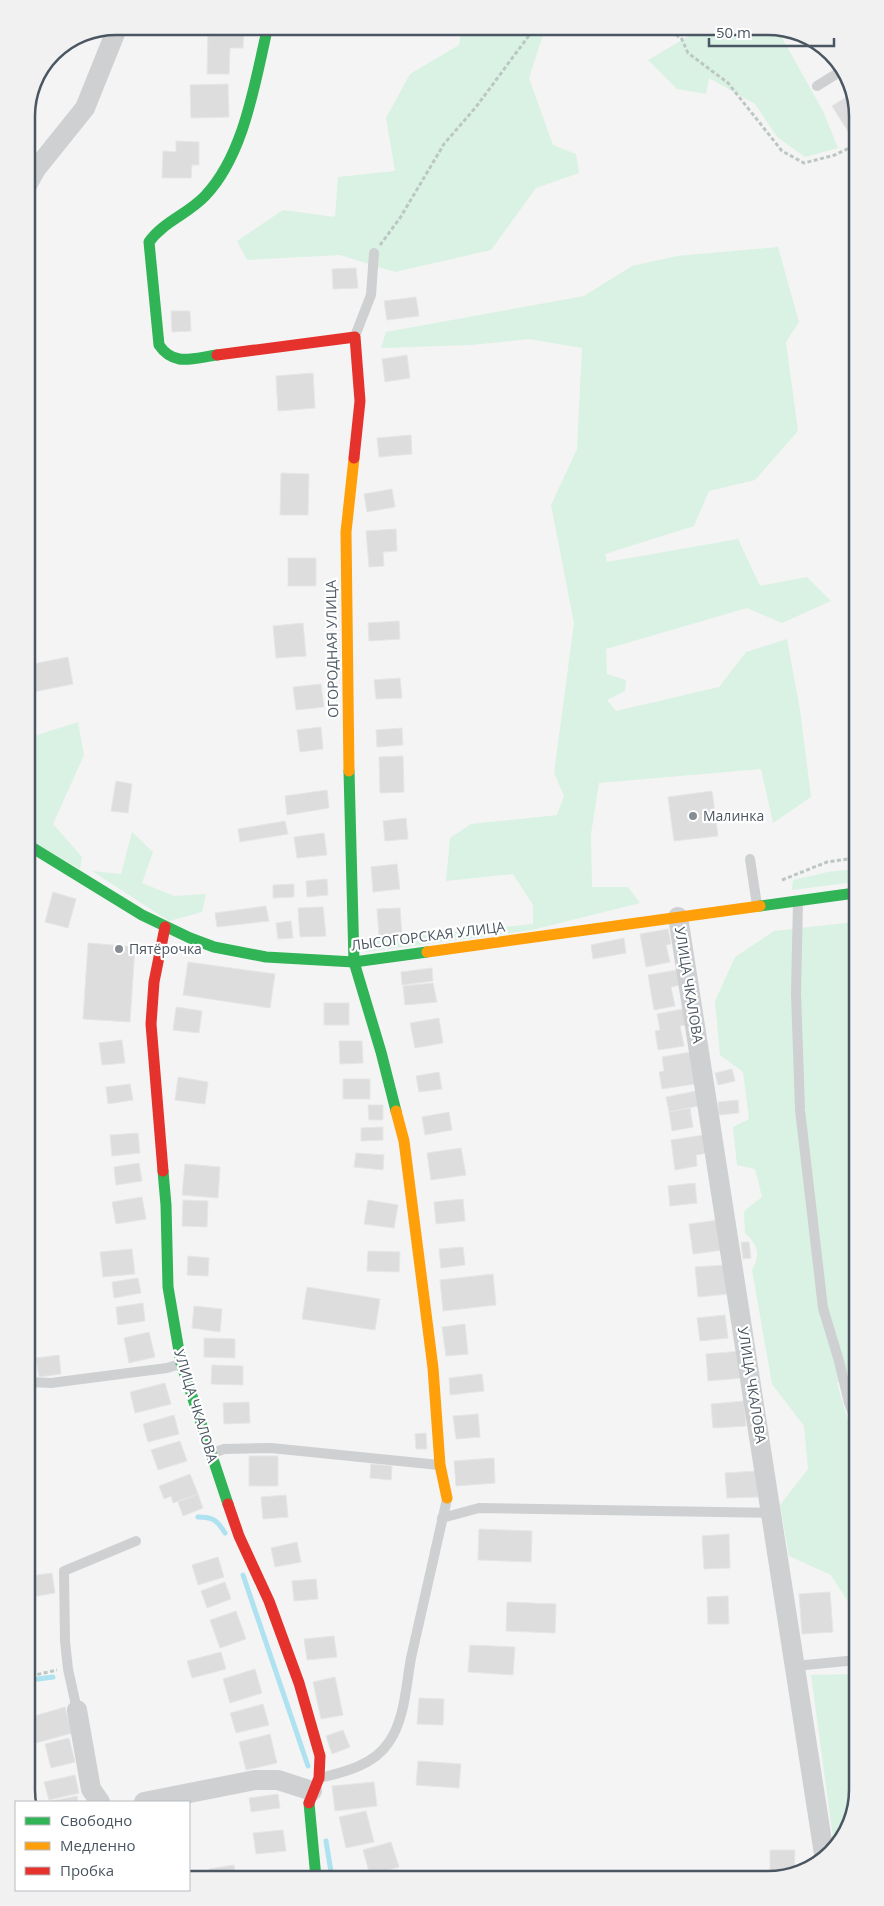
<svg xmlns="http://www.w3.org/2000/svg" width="884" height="1906" viewBox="0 0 884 1906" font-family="'Open Sans',sans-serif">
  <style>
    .green { fill: #d9f2e3 }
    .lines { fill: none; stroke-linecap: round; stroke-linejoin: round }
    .stream { stroke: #aee2f0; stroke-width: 5 }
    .building { fill: #ddddde; stroke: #e5e6e7 }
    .path { stroke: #bcc7c4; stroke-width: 3; stroke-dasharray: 4 2.5; stroke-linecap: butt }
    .lane { stroke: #ced0d2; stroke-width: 10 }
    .street { stroke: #ced0d2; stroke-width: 20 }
    .fast { stroke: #30b455; stroke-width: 11 }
    .slow { stroke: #ff9f0a; stroke-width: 11 }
    .jam { stroke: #e5322d; stroke-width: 11 }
    .poi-dot { fill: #868d94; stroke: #fff; stroke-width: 2 }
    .labels { text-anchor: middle; stroke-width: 4.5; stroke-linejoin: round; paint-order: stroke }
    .street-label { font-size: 14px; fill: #4a5661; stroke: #fff }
    .poi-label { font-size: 14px; fill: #4a5661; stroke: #fff; text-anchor: start }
    .rim { fill: none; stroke: #4a5661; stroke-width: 2.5 }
  </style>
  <rect width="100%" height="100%" fill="#f4f4f4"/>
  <g class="green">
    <path d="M462,26H544V32L529,78L553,145L576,154L579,173L536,188L491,250L395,272L340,255L247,260L237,241L283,210L335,217L338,177L395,171L386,118L410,74L459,45Z"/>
    <path d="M681,26L776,27L823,111L838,148L805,157L777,137L755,104L709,78L706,94L677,89L648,60L694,33Z"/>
    <path d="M778,247L799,322L786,342L798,431L755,480L709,491L694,526L605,554L607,562L738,539L760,586L807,577L831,601L782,623L747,608L606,649L607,674L626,680L625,691L607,700L616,711L719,687L746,652L787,639L800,710L811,797L773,823L761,769L599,783L591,834L592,887H628L640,903L532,930L366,952L360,942L533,924V905L513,874L446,881L450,838L471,824L557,815L564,796L554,773L574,623L551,505L577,449L582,348L529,339L471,345L381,348L386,332L584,296L632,266L677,256Z"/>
    <path d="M78,722L84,755L53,824L82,857L80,869L28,839V738Z"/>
    <path d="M132,832L153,852L142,883L174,896L206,894L202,912L169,921L92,871L121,874Z"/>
    <path d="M855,869V882L792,890L793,880L828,872Z"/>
    <path d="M855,922L857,1365L837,1383L857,1451V1603L850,1605L831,1575L789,1556L780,1505L808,1469L804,1426L772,1384L752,1270C761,1254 758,1245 745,1233L744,1211L762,1197L755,1169L737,1165L733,1127L749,1119L743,1072L720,1055L715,1001L735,957L774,931Z"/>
    <path d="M857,1674L858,1790L842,1840L834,1846L811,1675Z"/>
  </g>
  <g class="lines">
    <g class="stream">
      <path d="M198,1517C213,1517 217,1520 225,1533"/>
      <path d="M243,1575L308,1766"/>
      <path d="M31,1680L53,1677"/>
      <path d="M326,1841L332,1878"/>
    </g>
  </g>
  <g class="building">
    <path d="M208,31L244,32L243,48H230L229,74H207Z"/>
    <path d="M228,84L229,117L191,118L190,85Z"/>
    <path d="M853,93V135L851,136L832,106Z"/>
    <path d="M176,141L199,142V165H192L191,178H162L163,151L176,152Z"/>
    <path d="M356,268L358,288L333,289L332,269Z"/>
    <path d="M416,297L419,316L387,320L384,301Z"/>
    <path d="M171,311H190L191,331L172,332Z"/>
    <path d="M407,355L410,378L385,382L382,359Z"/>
    <path d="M313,373L315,408L278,411L276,376Z"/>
    <path d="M411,435L412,454L379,457L377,438Z"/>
    <path d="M281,473L309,474L308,515H280Z"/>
    <path d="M392,489L395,507L367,512L364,494Z"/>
    <path d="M396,529L397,551L383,552L384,566L369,567L366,531Z"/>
    <rect x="288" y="558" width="28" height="28"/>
    <path d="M399,621L400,639L369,641L368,623Z"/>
    <path d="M303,623L306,656L276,658L273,626Z"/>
    <path d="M68,657L73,684L28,693V665Z"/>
    <path d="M400,678L402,698L376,699L374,680Z"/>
    <path d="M321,684L324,707L296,710L293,687Z"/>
    <path d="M321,727L323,749L300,752L297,730Z"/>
    <path d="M402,728L403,745L377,747L376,730Z"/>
    <path d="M403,756L404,792L380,793L379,757Z"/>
    <path d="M116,781L132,784L128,813L111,811Z"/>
    <path d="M327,790L329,808L287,815L285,796Z"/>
    <path d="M712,791L718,836L674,841L668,797Z"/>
    <path d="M406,818L408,839L385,841L383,821Z"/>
    <path d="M285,821L288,834L240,842L238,829Z"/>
    <path d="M324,833L327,855L297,858L294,837Z"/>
    <path d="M397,864L400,889L373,892L371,867Z"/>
    <path d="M327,879L328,895L307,897L306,881Z"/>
    <path d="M294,884V897L273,898V885Z"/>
    <path d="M53,892L76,899L68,928L45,922Z"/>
    <path d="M266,906L269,921L217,927L215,913Z"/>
    <path d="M323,907L326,936L300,937L298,908Z"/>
    <path d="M400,908L402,935L379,936L377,909Z"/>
    <path d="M291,921L293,938L278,939L276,923Z"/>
    <path d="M668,929L671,944L666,945L670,962L646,967L640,934Z"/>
    <path d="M624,938L626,953L593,959L591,945Z"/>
    <path d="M88,943L135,947L130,1022L83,1019Z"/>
    <path d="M188,962L275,974L270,1008L183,995Z"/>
    <path d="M432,968L433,981L402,985L401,972Z"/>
    <path d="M677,970L680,985L671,987L675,1006L654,1010L648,975Z"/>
    <path d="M433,983L437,1002L405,1005L403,986Z"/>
    <rect x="324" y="1003" width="25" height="22"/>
    <path d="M176,1007L202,1011L199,1033L173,1030Z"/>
    <path d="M683,1009L686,1025L680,1026L684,1046L658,1050L655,1031L660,1030L657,1014Z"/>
    <path d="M439,1018L443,1043L415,1048L410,1023Z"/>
    <path d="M122,1040L125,1063L102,1065L99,1043Z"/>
    <path d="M339,1041H362L363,1063L340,1064Z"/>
    <path d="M691,1052L701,1083L662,1089L659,1072L664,1071L662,1057Z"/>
    <path d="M732,1069L735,1081L718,1085L715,1073Z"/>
    <path d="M439,1072L442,1089L419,1092L416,1076Z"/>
    <path d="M178,1077L208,1082L205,1104L175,1100Z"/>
    <rect x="343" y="1079" width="27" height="20"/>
    <path d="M130,1084L133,1100L108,1104L106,1087Z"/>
    <path d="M696,1091L698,1106L669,1112L666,1097Z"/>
    <path d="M738,1100L739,1113L719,1115L718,1102Z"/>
    <path d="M368,1105H383V1120H369Z"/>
    <path d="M690,1108L693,1127L672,1131L669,1112Z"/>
    <path d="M449,1112L452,1130L425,1135L422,1117Z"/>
    <path d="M383,1127V1140L361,1141V1128Z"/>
    <path d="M138,1133L140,1153L112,1156L110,1135Z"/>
    <path d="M704,1135L707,1153L696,1155L697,1166L675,1170L671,1140Z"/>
    <path d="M461,1148L466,1175L431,1180L427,1153Z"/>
    <path d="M356,1153L384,1155L383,1170L354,1167Z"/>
    <path d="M139,1163L142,1181L116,1185L114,1167Z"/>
    <path d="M185,1164L220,1167L218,1198L182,1195Z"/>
    <path d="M695,1183L697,1203L670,1206L668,1186Z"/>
    <path d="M142,1197L146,1219L116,1224L112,1202Z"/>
    <path d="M463,1199L465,1221L436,1224L434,1202Z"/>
    <path d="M183,1200L208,1201L207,1227L182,1226Z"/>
    <path d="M368,1200L398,1205L394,1228L364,1224Z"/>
    <path d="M719,1220L723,1250L693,1254L689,1224Z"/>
    <path d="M741,1242H749L751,1258L743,1259Z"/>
    <path d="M463,1247L465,1265L441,1268L439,1249Z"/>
    <path d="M132,1249L135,1274L103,1277L100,1252Z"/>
    <path d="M368,1251L400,1252L399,1272L367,1271Z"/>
    <path d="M188,1256L209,1258L208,1276L187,1275Z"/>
    <path d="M725,1265L728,1294L698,1297L695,1267Z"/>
    <path d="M493,1274L496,1305L443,1311L440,1280Z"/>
    <path d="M138,1278L141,1293L114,1298L112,1282Z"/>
    <path d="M307,1287L380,1299L375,1330L302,1319Z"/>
    <path d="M143,1303L145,1321L118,1325L116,1307Z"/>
    <path d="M194,1306L222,1309L220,1332L192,1328Z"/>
    <path d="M725,1315L728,1338L700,1341L697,1318Z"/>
    <path d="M465,1324L468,1354L446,1356L442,1327Z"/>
    <path d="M149,1332L155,1357L129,1363L124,1338Z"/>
    <path d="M204,1338L235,1339V1358L204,1357Z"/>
    <path d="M741,1351L743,1378L708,1381L706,1354Z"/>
    <path d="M59,1355L61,1374L39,1377L36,1358Z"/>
    <path d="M212,1365L243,1366V1385L211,1384Z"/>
    <path d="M482,1374L484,1391L450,1395L449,1378Z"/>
    <path d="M165,1383L171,1404L135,1413L130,1392Z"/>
    <path d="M744,1401L746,1426L713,1428L711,1404Z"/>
    <path d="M249,1402L250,1423L224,1424L223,1403Z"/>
    <path d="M478,1414L480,1437L456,1439L453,1416Z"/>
    <path d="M174,1415L179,1434L148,1442L143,1424Z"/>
    <path d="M426,1433L427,1449H416L415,1434Z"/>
    <path d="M180,1441L187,1461L158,1470L151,1450Z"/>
    <rect x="249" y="1456" width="29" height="30"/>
    <path d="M494,1458L495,1483L456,1486L454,1461Z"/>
    <path d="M371,1464L392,1466L391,1480L370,1478Z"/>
    <path d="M757,1471L758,1497L727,1498L725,1473Z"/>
    <path d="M190,1474L198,1494L173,1503L171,1496L164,1499L159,1486Z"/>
    <path d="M198,1494L203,1508L183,1516L178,1502Z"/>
    <path d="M286,1495L288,1517L263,1519L261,1497Z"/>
    <path d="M479,1529L532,1531L531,1562L478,1560Z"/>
    <path d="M729,1534L730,1568L704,1569L702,1536Z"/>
    <path d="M297,1542L301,1562L275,1567L271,1548Z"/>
    <path d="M218,1557L224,1577L198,1585L192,1565Z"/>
    <path d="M52,1573L55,1593L31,1597L30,1576Z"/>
    <path d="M316,1579L318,1599L294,1601L292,1581Z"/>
    <path d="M225,1582L231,1599L207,1608L201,1591Z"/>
    <path d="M830,1592L833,1632L802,1634L799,1594Z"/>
    <path d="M728,1596L729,1624H708L707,1597Z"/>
    <path d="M507,1602L556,1604L555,1633L506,1631Z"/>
    <path d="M236,1611L246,1639L220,1648L210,1620Z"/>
    <path d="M334,1636L337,1657L307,1660L304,1639Z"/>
    <path d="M470,1645L515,1647L513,1675L468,1672Z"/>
    <path d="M221,1652L226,1669L192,1678L187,1661Z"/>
    <path d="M255,1669L262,1693L230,1703L223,1679Z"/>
    <path d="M335,1677L343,1715L321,1719L313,1682Z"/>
    <path d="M419,1698L444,1699L443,1725L417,1724Z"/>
    <path d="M263,1704L269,1725L236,1733L230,1713Z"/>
    <path d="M65,1707L72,1733L36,1743L31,1724V1717Z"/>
    <path d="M343,1730L350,1747L332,1754L326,1736Z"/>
    <path d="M270,1734L277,1763L246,1770L239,1742Z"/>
    <path d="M69,1738L75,1762L51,1768L45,1744Z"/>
    <path d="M418,1761L461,1764L459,1788L416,1785Z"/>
    <path d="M75,1775L79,1793L49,1800L44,1782Z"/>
    <path d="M374,1782L377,1806L335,1811L332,1786Z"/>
    <path d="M278,1794L280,1808L251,1812L249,1798Z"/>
    <path d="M77,1796L78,1802H47Z"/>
    <path d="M366,1811L374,1842L346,1848L339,1817Z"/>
    <path d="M283,1830L286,1851L256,1854L253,1833Z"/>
    <path d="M391,1842L399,1867L370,1875L363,1850Z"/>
    <path d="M770,1850H795L794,1875H770Z"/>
    <path d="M234,1865L236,1879H210L209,1869Z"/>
  </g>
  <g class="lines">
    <g class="path">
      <path d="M666,26L679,37"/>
      <path d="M676,26L688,53L728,83L782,151L804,163L835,155L853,146"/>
      <path d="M380,245L400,218L444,144L476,107L536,26"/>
      <path d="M782,880L827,862L855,858"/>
      <path d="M31,1676L57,1670"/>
    </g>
    <g class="lane">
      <path d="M817,86L841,71"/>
      <path d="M355,336L371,295L374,253"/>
      <path d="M750,859L757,905"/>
      <path d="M798,901L796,993L800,1110L823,1308L839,1361L849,1403L857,1423"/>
      <path d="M30,1382L51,1383L167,1368L180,1364"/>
      <path d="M213,1453L224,1449L271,1448L439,1465"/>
      <path d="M442,1518L479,1508L772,1513"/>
      <path d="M795,1666L857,1660"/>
      <path d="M77,1710L68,1669L65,1641L64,1571L136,1541"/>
      <path d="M320,1778C345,1772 374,1765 389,1742C405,1719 406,1685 411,1658C423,1605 435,1552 447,1499"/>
    </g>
    <g class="street">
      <path d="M27,185L36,169L85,108L118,26"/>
      <path d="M678,917L824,1854"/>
      <path d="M77,1710L91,1789L100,1802"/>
      <path d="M144,1802L255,1780H278L312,1791"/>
    </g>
    <g class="fast">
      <path d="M217,355C193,358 174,367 159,345L149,242C163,222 188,214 205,196C245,154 255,81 268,26"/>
      <path d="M349,771L354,962L381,1052L396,1111"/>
      <path d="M28,845L142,915L190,938L214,947L266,957L354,962L427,952"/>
      <path d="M760,906L855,893"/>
      <path d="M163,1171L166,1205L168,1287L181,1363L228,1504"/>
      <path d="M309,1803L316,1878"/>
    </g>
    <g class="slow">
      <path d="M349,771L346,532L354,458"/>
      <path d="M427,952L760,906"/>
      <path d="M396,1111L404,1141L433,1368L440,1465L447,1498"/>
    </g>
    <g class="jam">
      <path d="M217,355L355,337L360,401L354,458"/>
      <path d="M163,1171L151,1024L154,982L165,927"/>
      <path d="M228,1504L239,1536L269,1601L299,1683L320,1756L319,1778L309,1803"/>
    </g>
  </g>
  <g class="poi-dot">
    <circle cx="693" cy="816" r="5"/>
    <circle cx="119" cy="949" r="5"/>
  </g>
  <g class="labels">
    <g class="street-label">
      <text transform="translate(332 649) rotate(-91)" y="5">ОГОРОДНАЯ УЛИЦА</text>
      <text transform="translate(428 936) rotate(-7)" y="5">ЛЫСОГОРСКАЯ УЛИЦА</text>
      <text transform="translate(689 985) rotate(81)" y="5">УЛИЦА ЧКАЛОВА</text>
      <text transform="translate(752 1385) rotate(81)" y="5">УЛИЦА ЧКАЛОВА</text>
      <text transform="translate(196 1406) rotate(73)" y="5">УЛИЦА ЧКАЛОВА</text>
    </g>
    <g class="poi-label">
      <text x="703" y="821">Малинка</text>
      <text x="129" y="954">Пятёрочка</text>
    </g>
  </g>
  <path d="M0 0H884V1906H0ZM116 35H768A81 81 0 0 1 849 116V1790A81 81 0 0 1 768 1871H116A81 81 0 0 1 35 1790V116A81 81 0 0 1 116 35Z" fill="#f1f1f2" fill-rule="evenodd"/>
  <path class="rim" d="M116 35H768A81 81 0 0 1 849 116V1790A81 81 0 0 1 768 1871H116A81 81 0 0 1 35 1790V116A81 81 0 0 1 116 35Z"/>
  <rect x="15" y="1801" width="175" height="90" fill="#ffffff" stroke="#b7bbc0"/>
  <rect x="25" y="1817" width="25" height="8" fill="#30b455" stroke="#b7bbc0"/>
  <text x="60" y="1826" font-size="15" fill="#4a5661">Свободно</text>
  <rect x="25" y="1842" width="25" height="8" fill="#ff9f0a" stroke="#b7bbc0"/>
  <text x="60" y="1851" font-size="15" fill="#4a5661">Медленно</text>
  <rect x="25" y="1867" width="25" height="8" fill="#e5322d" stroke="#b7bbc0"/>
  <text x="60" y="1876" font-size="15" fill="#4a5661">Пробка</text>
  <path d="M709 38v8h125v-8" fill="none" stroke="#4a5661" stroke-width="2.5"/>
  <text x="716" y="38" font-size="15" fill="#4a5661" stroke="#ffffff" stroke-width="4" paint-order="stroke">50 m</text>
</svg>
